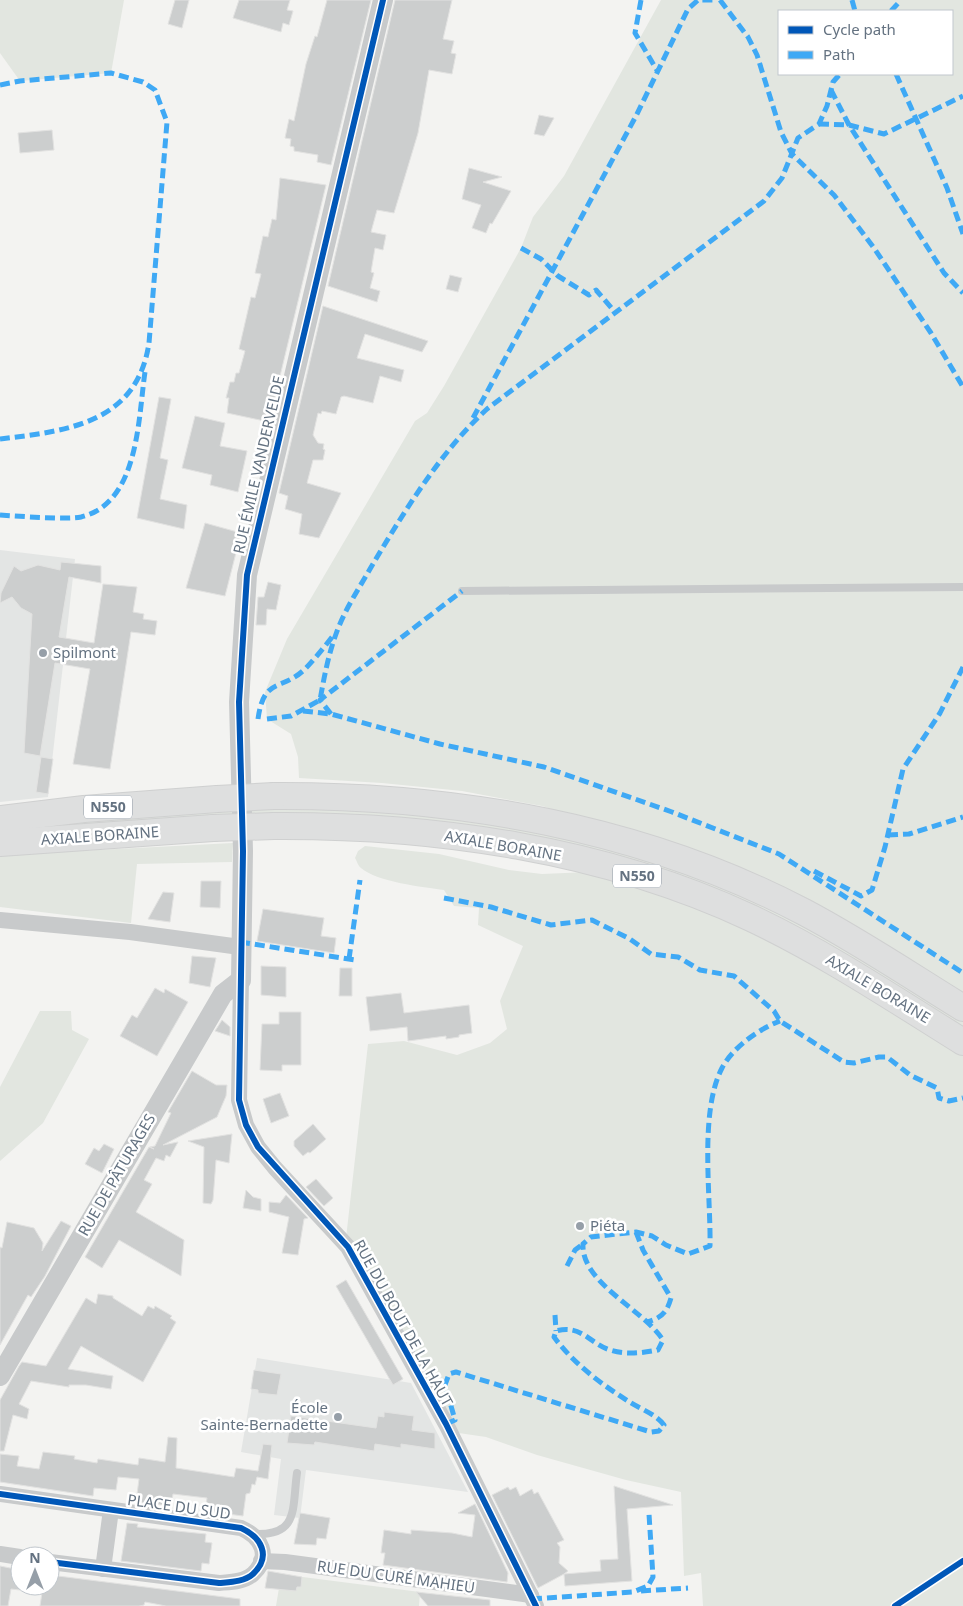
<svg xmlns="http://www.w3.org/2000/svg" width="963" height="1606" viewBox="0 0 963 1606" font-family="'Noto Sans',sans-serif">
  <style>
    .built { fill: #e3e5e4 }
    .green { fill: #e2e6e0; fill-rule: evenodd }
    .building { fill: #cccece; stroke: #e2e2e1 }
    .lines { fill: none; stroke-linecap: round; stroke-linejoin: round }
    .trunk-casing { stroke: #cfd0d0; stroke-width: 28 }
    .service { stroke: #c8cacb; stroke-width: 8 }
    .minor { stroke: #c8cacb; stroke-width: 16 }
    .tertiary { stroke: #c8cacb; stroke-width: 20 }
    .trunk { stroke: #dedfdf; stroke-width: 26 }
    .trunk-bridge-casing { stroke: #cfd0d0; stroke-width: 28; stroke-linecap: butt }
    .trunk-bridge { stroke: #dedfdf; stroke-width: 26 }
    .quiet { stroke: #3fa9f5; stroke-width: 5; stroke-dasharray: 10 5; stroke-linecap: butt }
    .cycleway-casing { stroke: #fff; stroke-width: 9 }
    .cycleway { stroke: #0057b8; stroke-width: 6 }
    .poi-dot { fill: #969fa8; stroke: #fff; stroke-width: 2 }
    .labels { text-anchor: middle; stroke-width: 5; stroke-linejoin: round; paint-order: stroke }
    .shield { fill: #fff; stroke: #929ca7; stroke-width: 1 }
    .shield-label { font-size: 14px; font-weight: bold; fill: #647281 }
    .street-label { font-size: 15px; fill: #647281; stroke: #fff }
    .poi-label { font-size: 15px; fill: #647281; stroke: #fff; text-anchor: start }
  </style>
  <rect width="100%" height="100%" fill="#f3f3f1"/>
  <g class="built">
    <path d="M0,550L75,559L48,797L0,802Z"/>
    <path d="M257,1358L411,1383L468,1492L306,1470L300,1518L274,1515L281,1459L241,1452Z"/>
  </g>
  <g class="green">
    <path d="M0,0H124L111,73L20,81L0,53Z"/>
    <path d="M661,0H963V995L608,826L542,806L462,791L382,783L299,778L298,757L291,734L267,719L265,692L287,639L415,421L427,413L444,386L521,248L533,217L564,176ZM779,11H952V74H779Z"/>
    <path d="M373,806L590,840L772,905L963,1017V1033L826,948L520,838L28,835L43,824L223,807Z"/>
    <path d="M233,843L232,862L137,864L131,923L0,907V855Z"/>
    <path d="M365,846L439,854L509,870L542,874L588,872L668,895L783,943L963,1053V1606H703L701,1573L684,1576L681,1492L626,1480L537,1455L486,1437L445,1431L345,1247L368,1044L404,1041L457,1055L490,1043L507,1029L500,1001L523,946L478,925L479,908L454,906L444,890C423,887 377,882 361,868C358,866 357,861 355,858L358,851Z"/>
    <path d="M40,1011H71L72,1030L89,1039L43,1123L0,1161V1087Z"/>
    <path d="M287,1575L420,1592L419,1606H276L279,1588Z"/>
  </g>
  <g class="building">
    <path d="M175,0H189L182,28L168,24Z"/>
    <path d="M239,0H290L287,10L293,11L289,25L283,23L281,32L233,18Z"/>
    <path d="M327,0H371L331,165L317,162L318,155L294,151V147L290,146L291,139L285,138L289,119L294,121L306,64L315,36L317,37Z"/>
    <path d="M395,0H452L443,39L454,41L451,53L456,54L452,74L429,70L418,133L394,213L377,210L371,232L386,235L383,250L375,248L371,272L374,273L370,288L380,291L377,302L328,286Z"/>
    <path d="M539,115L554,118L544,136L534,134Z"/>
    <path d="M52,130L54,150L20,153L18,133Z"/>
    <path d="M469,168L502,177L483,182L511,191L492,224L490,223L486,233L472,228L481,205L462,199Z"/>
    <path d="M280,178L326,185L269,422L227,413L229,398H226L230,382H234L236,373H239L245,351L239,349L251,297L255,298L261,274L255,273L263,236L268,237L272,219L276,220Z"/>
    <path d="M450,275L462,278L458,292L446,289Z"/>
    <path d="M323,306L428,341L422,352L365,334L357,358L404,370L401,382L380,376L373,403L344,396L341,397L336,414L322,411L321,414L318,413L313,435L318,443L324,444L323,449L325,450L323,460H313L307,483L341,493L319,538L299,534L302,514L285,509L288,496L279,493Z"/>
    <path d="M159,397L171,399L160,458L168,460L160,499L187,505L184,529L137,518Z"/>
    <path d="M195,416L225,423L220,446L247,451L238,492L210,485L212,475L182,468Z"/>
    <path d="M205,523L241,533L225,596L186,588Z"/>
    <path d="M61,562L101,566V583L69,577L59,637L94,643L103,584L137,587L133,612L144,614L143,619L157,621L155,635L131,632L110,769L73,764L90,669L55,663L40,756L24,753L32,614L21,608L12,597L0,603L1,593L14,566L21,571L38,565L60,570Z"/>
    <path d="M268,582L281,585L276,610L267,609L266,625H256L258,597H264Z"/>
    <path d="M41,757L53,759L48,794L36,792Z"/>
    <path d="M201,881H221L220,908L200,907Z"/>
    <path d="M163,892L174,893L170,922L148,919Z"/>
    <path d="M263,909L324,918L321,936L336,938L334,953L257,941Z"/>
    <path d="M192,956L216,958L210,987L189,983Z"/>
    <path d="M261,966L286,967V997L261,995Z"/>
    <path d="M340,968H352V996H339Z"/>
    <path d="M155,988L164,993L165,989L188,1002L157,1056L120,1036L132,1015L137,1018Z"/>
    <path d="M401,993L404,1013L469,1005L472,1033L459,1035V1037L446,1039V1036L408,1041L407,1027L370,1031L366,997Z"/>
    <path d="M279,1012H301V1065H282V1071L260,1070L262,1024H279Z"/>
    <path d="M222,1020L230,1027V1036L215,1031Z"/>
    <path d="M192,1071L216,1085H227L226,1096L217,1117L163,1145L178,1142L170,1157L166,1155L164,1161L156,1158L144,1180L152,1184L136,1212L184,1240L181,1276L119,1240L102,1268L85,1257L149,1147L154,1149L150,1147L155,1146L171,1113L168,1112Z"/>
    <path d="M280,1093L289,1116L271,1123L263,1099Z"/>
    <path d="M313,1124L326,1139L310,1153L308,1152L303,1156L294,1146V1141Z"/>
    <path d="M232,1134L229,1163L216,1160L213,1200L211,1204L203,1203L204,1147L188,1141Z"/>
    <path d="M104,1144L114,1149L102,1173L85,1164L94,1148L99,1151Z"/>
    <path d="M316,1179L333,1198L324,1206L306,1187Z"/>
    <path d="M246,1190L253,1197L261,1199V1211L243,1208Z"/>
    <path d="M286,1195L308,1218L304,1219L298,1255L282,1253L289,1217L269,1212V1202L280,1203Z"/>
    <path d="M61,1221L71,1226L45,1276L31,1297L28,1295L0,1345V1247L2,1248L7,1222L34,1228L43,1243L42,1251Z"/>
    <path d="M346,1280L403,1379L393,1385L336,1286Z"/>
    <path d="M98,1294L113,1296V1298L142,1316L148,1306L154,1309L155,1306L172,1316L170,1318L176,1322L143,1382L81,1346L68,1369L113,1376L111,1389L86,1385H69V1387L31,1381L19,1404L29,1409L27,1419L13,1415L4,1451H0V1400L19,1366L22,1362L46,1366L86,1298L96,1304Z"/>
    <path d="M254,1370L281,1374L277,1395L258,1393V1390L251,1389Z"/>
    <path d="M384,1412L414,1416L412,1430L435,1433V1449L401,1444V1448L375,1444L374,1451L315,1442L314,1445L287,1443L291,1416L376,1428L378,1416L384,1417Z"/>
    <path d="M168,1437L177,1438L176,1468L234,1477L236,1468L258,1471L263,1444L272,1445L268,1479L257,1477L255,1485L252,1484L250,1493L246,1494L243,1516L205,1511L207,1498L173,1494L171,1506L136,1502L139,1479L118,1477L116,1490L94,1488L93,1496L0,1482V1454L19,1456L17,1466L39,1469L43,1452L75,1456L74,1459L97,1463L98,1459L138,1465L139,1458L165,1462Z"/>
    <path d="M614,1486L673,1505L627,1509L632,1581L565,1586L564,1574L538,1588L492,1495L508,1487L510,1490L516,1487L520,1496L532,1489L534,1494L538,1492L564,1540L557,1543L560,1547L559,1563L568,1571L564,1574L601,1571L600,1560L618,1559Z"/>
    <path d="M475,1504L508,1573L507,1582L383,1565L385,1553H381L384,1530L411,1534V1530L452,1533L472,1537L475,1515L458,1513Z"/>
    <path d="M300,1513L330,1518L326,1539L317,1538L316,1545L294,1544Z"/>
    <path d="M127,1523L138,1524L137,1527L206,1534L205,1542L212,1543L209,1564L202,1563L201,1571L121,1561Z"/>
    <path d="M0,1566L20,1570V1590L11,1589L8,1606H0Z"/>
    <path d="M268,1571L302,1577L301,1587H297L296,1591L265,1588Z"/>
    <path d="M50,1575L240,1599V1606H166L145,1602L144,1605L139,1606H40L43,1586H50Z"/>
    <path d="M416,1592L490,1600V1606H428Z"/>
  </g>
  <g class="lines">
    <defs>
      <g id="trunk">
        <path d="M274,796C456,795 642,827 804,912C859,941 911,976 963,1008"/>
        <path d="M0,819L84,809L217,799"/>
        <path d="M274,826C435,825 604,849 751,918C825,953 894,999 963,1042"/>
        <path d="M0,843L213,828"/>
      </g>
    </defs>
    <use href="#trunk" class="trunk-casing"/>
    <g class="service">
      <path d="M462,591L963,587"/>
      <path d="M254,1534C299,1536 292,1509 297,1473"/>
    </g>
    <g class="minor">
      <path d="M0,920L130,932L240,947"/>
      <path d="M241,980L239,1100L246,1125L258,1147L275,1168L348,1247L446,1424L536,1606"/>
      <path d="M0,1494L241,1528C261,1537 272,1556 253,1574C244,1582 230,1582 219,1583L50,1562"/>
      <path d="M0,1554L20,1557"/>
      <path d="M261,1561L285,1562L531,1595"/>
      <path d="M103,1569L111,1510"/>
    </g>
    <path class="tertiary" d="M0,1376L223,994L241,980L243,851L239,702L247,575L383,0"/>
    <use href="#trunk" class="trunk"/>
    <defs>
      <g id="trunk-bridge">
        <path d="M217,799L274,796"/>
        <path d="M213,828L274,826"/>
      </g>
    </defs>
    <use href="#trunk-bridge" class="trunk-bridge-casing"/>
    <use href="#trunk-bridge" class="trunk-bridge"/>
    <g class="quiet">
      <path d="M641,0L635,33L658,72"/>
      <path d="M720,0L748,37L757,55L781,132L792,154L834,195L874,248L931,333L963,387"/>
      <path d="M852,0L855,11"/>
      <path d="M891,11L901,0"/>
      <path d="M896,74L947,188L963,234"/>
      <path d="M0,85L20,81L111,73L143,82L155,90L167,122L149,343C137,423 68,431 0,439"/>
      <path d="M831,90L849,125L944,273L963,293"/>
      <path d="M819,124L849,125L884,134L963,96"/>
      <path d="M521,248L541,259L558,276L589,295L596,290L615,312"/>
      <path d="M473,418L636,116L688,9L698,0H713"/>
      <path d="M0,515C17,516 66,520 81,517C139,503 138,419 145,372"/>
      <path d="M303,711L331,714L440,744L544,767L672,812L779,854L963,973"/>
      <path d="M331,714L320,700L462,591"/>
      <path d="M258,719C264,676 281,692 305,669C315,659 324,647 333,636"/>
      <path d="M267,719L291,716L320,700C324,678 328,656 336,634C344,611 358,590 370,569C402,515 440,452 487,409L764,201L782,178L798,138L819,124L827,106L833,82L840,74"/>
      <path d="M888,835L909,834L963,817"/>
      <path d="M814,871L861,896L872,890L885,847L903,769L940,713L963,667"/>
      <path d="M444,898L491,907L551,925L592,920L630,939L651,954L678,957L700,970L734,976L774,1011L780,1021L844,1062L854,1063L879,1057H887L910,1075L937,1088L939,1098L949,1101L963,1098"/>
      <path d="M240,942L355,960"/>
      <path d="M349,959L360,880"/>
      <path d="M636,1232L643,1250L671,1298C667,1312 662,1318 647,1322"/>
      <path d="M567,1266L575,1250L583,1244"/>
      <path d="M555,1315L556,1331"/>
      <path d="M446,1424L455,1420L445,1385L449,1374L456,1372L651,1432L659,1431L664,1425C656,1414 640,1409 628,1401C601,1384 573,1363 554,1337L556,1331C581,1324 589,1343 610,1350C626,1355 641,1353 658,1350L663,1340C643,1309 581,1283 583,1244L591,1237L636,1232L652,1236L666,1245L688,1254L710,1246C711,1196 699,1112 722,1068C733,1047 759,1029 780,1021"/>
      <path d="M641,1591L688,1588"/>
      <path d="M532,1599L633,1592L648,1586L653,1577L649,1514"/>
    </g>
    <defs>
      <g id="cycleway">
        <path d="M383,0L247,575L239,702L243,851L239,1100L246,1125L258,1147L348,1247L446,1424L536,1606"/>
        <path d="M0,1494L241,1528C261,1537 272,1556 253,1574C244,1582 230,1582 219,1583L50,1562"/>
        <path d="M895,1606L963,1561"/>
      </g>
    </defs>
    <use href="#cycleway" class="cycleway-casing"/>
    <use href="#cycleway" class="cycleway"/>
  </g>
  <g class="poi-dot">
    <circle cx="43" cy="653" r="5"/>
    <circle cx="580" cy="1226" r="5"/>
    <circle cx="338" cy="1417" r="5"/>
  </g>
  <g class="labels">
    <g class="shield">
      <rect x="84" y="795.5" width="48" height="23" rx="4"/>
      <rect x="613" y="864.5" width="48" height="23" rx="4"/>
    </g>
    <g class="shield-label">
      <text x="108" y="812">N550</text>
      <text x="637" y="881">N550</text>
    </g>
    <g class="street-label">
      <text transform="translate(259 465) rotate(-77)" y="5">RUE ÉMILE VANDERVELDE</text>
      <text transform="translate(100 836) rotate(-4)" y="5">AXIALE BORAINE</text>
      <text transform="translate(503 846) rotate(10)" y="5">AXIALE BORAINE</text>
      <text transform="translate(878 989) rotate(31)" y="5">AXIALE BORAINE</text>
      <text transform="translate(117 1175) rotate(-60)" y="5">RUE DE PÂTURAGES</text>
      <text transform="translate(403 1323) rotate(61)" y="5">RUE DU BOUT DE LA HAUT</text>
      <text transform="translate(179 1507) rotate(8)" y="5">PLACE DU SUD</text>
      <text transform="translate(396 1577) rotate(8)" y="5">RUE DU CURÉ MAHIEU</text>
    </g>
    <g class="poi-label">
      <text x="53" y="658">Spilmont</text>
      <text x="590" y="1231">Piéta</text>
      <text x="328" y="1413" text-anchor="end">École<tspan x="328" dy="17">Sainte-Bernadette</tspan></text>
    </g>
  </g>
  <rect x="778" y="10" width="175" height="65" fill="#ffffff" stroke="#c1c7cd"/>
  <rect x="788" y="26" width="25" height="8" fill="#0057b8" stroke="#c1c7cd"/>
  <text x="823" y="35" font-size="15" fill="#647281">Cycle path</text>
  <rect x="788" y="51" width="25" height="8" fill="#3fa9f5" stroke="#c1c7cd"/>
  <text x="823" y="60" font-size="15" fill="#647281">Path</text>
  <g transform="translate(35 1571)"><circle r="24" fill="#ffffff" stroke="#c1c7cd"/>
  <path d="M0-4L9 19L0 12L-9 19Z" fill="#969fa8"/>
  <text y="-8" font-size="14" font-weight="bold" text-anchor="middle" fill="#647281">N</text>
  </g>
</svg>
